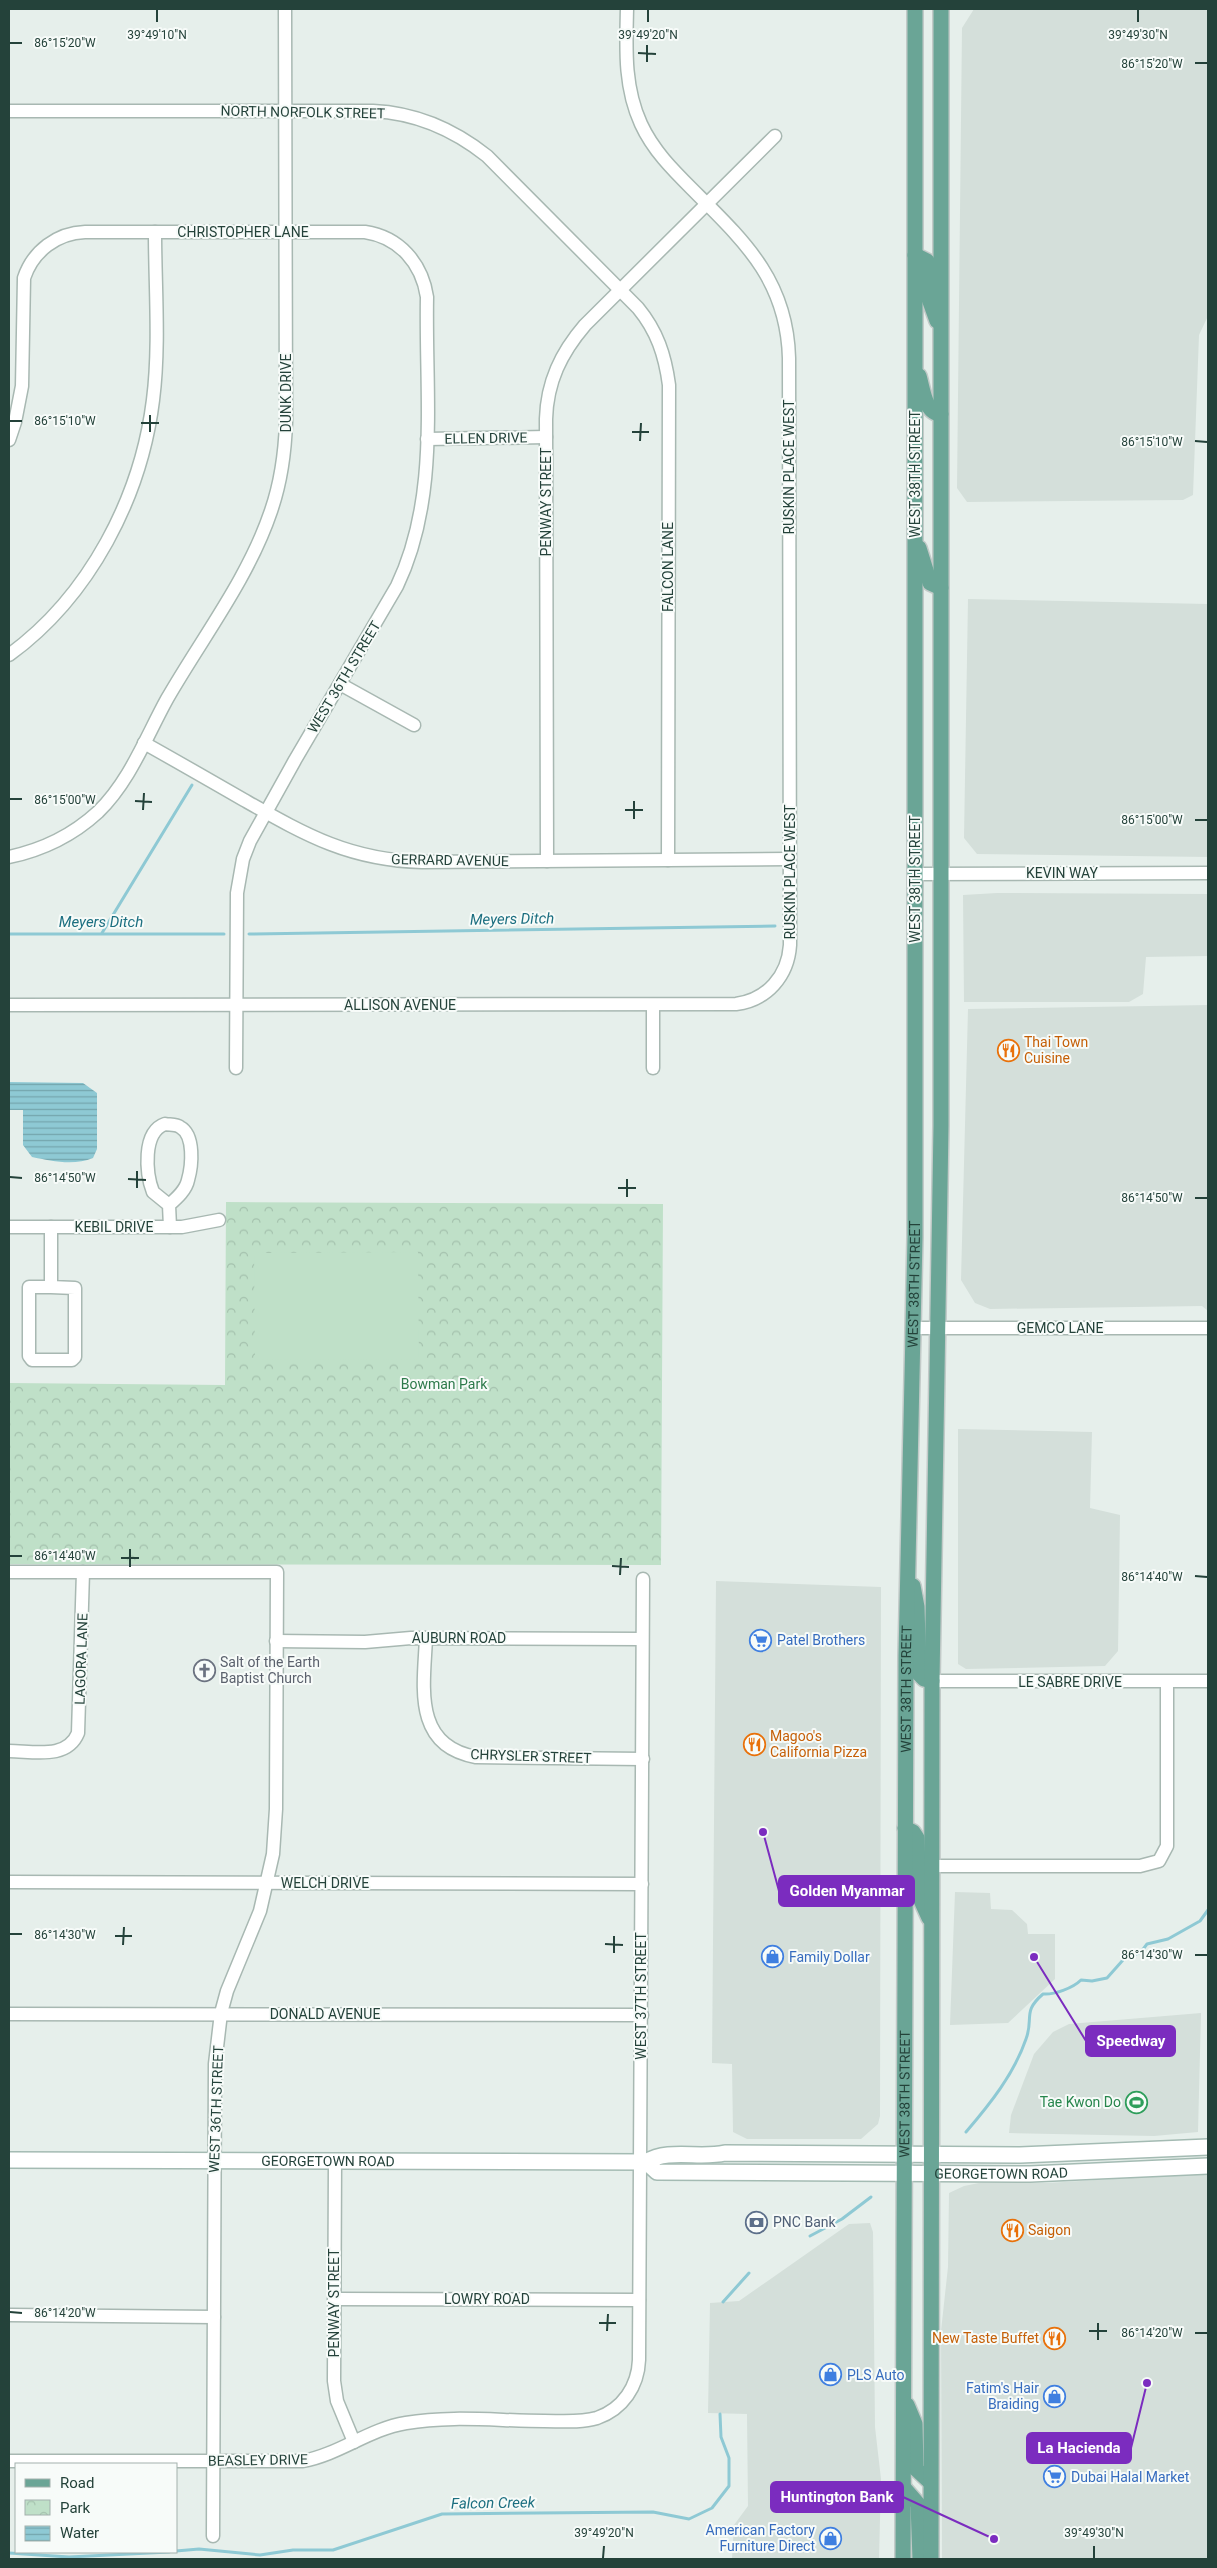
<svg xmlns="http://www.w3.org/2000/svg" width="1217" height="2568" viewBox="0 0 1217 2568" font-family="Roboto,sans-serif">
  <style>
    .built { fill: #d4dfda }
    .park { fill: url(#park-crowns) }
    .pitch { fill: #bfe0c8 }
    .water { fill: url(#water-rules) }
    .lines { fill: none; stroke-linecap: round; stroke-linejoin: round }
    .stream { stroke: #8ec9d4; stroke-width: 3 }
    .street-casing { stroke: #a8b8b2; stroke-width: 15 }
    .secondary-casing { stroke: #a4bbb3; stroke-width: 18 }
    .primary-casing { stroke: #c2cac8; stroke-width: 18 }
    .street { stroke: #fff; stroke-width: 12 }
    .secondary { stroke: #fff; stroke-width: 15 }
    .primary { stroke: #6aa596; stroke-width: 15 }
    .ticks { fill: none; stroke: #24423a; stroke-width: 2 }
    .labels { text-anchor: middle; stroke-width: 4; stroke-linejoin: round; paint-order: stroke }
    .street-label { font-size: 14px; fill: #24423a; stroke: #f7fbf9 }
    .food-label { font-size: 14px; fill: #c56008; stroke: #f7fbf9; text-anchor: start }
    .park-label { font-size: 14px; fill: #2d7a4b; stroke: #f7fbf9 }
    .shop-label { font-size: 14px; fill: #366cbe; stroke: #f7fbf9; text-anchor: start }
    .worship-label { font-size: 14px; fill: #5b616d; stroke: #f7fbf9; text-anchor: start }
    .leisure-label { font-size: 14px; fill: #27864d; stroke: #f7fbf9; text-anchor: end }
    .service-label { font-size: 14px; fill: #4e5e75; stroke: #f7fbf9; text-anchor: start }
    .water-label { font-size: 15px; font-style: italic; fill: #1c6f80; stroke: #f7fbf9 }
    .ticks-label { font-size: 12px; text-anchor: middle; fill: #24423a; stroke: #f7fbf9; stroke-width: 4; stroke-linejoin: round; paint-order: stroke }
    .leader { fill: none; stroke: #7b2cbf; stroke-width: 2 }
    .callout-dot { fill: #7b2cbf; stroke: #f7fbf9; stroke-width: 2 }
    .callout { fill: #7b2cbf; stroke: #7b2cbf; stroke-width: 2 }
    .callout-label { font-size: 15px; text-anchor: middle; font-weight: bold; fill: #fff }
  </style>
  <defs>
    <pattern id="park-crowns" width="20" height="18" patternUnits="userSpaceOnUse" patternTransform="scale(1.25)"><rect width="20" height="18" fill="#bfe0c8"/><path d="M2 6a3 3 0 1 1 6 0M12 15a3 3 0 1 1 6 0" fill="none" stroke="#a4c1ad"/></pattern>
    <pattern id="water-rules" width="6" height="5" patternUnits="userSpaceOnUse" patternTransform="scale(1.25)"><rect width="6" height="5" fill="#8ec9d4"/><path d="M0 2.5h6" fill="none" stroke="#74a5ad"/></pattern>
  </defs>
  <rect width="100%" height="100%" fill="#e6efeb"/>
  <g class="built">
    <path d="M974,9H1208V316L1199,335L1193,495L1183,500L967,502L957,488L962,28Z"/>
    <path d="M968,599L1208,604V857L977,854L964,838Z"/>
    <path d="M997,893L1208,894V956L1146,957L1143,994L1129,1002H964L963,895Z"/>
    <path d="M1208,1005V1311L1202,1306L990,1309L975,1303L961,1280L968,1009Z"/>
    <path d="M958,1429L1092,1432L1090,1508L1120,1515L1118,1651L1105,1666L966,1669L958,1664Z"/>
    <path d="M716,1581L881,1587L880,2116L878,2124L861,2139H747L733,2132L732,2064L712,2063Z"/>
    <path d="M955,1892L990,1893L991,1909L1012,1910L1027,1924L1028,1934H1055V1979L1008,2023L950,2025Z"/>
    <path d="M1201,2013L1198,2132L1154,2136L1009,2133L1011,2115L1034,2054L1053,2032L1069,2024Z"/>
    <path d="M1208,2173V2559H942L941,2331L948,2267L949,2193L964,2186L979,2183H1048Z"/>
    <path d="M870,2223L873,2232L875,2427L881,2479L879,2559H732L734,2525L748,2506L747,2414L708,2413L710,2303L739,2301L849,2224Z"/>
  </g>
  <path class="park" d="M226,1202L663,1204L661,1565L9,1564V1383L225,1385Z"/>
  <path class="pitch" d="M418,1252L419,1359L255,1360L254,1253Z"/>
  <path class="water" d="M9,1082L83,1083L97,1093V1149L93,1158C74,1166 51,1161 32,1157L23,1145V1110H9Z"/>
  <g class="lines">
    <g class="stream">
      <path d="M102,933L192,785"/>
      <path d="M9,934H224"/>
      <path d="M249,934L775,926"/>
      <path d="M966,2132C990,2104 1014,2074 1026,2039C1034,2018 1022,2012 1043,1994C1054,1995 1073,1988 1081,1980L1092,1981L1107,1978L1123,1960L1141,1952L1147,1944L1168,1939L1200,1921L1208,1910"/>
      <path d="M810,2236L842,2219L871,2197"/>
      <path d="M723,2302L749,2273"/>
      <path d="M176,2551L199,2549L260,2555L293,2550H333L442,2514L653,2512L689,2519L712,2508L729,2486V2458L721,2437L720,2414"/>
      <path d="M9,2553L69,2557L169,2552"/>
    </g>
    <defs>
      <g id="street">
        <path d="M9,111H373C417,113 453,129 487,156L638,308C657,331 665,355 669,385L668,860"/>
        <path d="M427,439L546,437"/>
        <path d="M9,440L15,422L22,386L24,278C33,251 57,233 85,232H365C399,237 422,263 427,297C425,394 440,496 397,586L295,760L250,841L243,859L237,893L236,1068"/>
        <path d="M9,655C90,596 141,497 153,400C160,345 155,287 155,232"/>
        <path d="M340,684L414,725"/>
        <path d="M144,743C178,762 211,781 244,800C306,835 349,860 422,862L789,859"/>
        <path d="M9,857C42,850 73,835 98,812C130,781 146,737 167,699C202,638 248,579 271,511C281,482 285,453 286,422L285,9"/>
        <path d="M547,861L546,419C547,382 561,353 585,325L775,136"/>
        <path d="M915,874L1208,873"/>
        <path d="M9,1005L736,1004C767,1000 788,976 790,945L789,358C787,280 744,241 692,189C672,169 653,150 641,124C624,87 626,49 627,9"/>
        <path d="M653,1068V1005"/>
        <path d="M169,1205L153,1192C146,1174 142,1132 165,1124C169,1125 176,1124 180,1127C195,1135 192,1166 188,1180C186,1190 177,1198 169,1205L170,1227"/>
        <path d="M9,1227H182L219,1220"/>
        <path d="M51,1287H29V1356L32,1360H72L75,1357V1288L51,1287V1227"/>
        <path d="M912,1328H1208"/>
        <path d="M9,1572H277L276,1809L273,1854L260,1911L227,1991L221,2013L215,2064L213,2536"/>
        <path d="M426,1638C424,1685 412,1746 476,1757L643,1759"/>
        <path d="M276,1641L365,1642L411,1638L642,1639"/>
        <path d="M932,1681H1208"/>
        <path d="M9,1751C33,1751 67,1760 78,1733L83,1572"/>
        <path d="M932,1866H1140L1159,1861L1167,1846V1682"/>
        <path d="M9,1882L642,1884"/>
        <path d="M9,2014L642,2015"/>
        <path d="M335,2161L334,2381L337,2401L354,2442"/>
        <path d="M334,2299L639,2300"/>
        <path d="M9,2315L214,2317"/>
        <path d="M9,2461H303C340,2454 369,2429 406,2423C451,2415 499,2421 544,2421C561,2421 580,2423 597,2418C623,2409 638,2386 639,2360L643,1579"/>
      </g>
      <g id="secondary">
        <path id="s1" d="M9,2160L646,2162C669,2148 699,2159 725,2153L1020,2155L1208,2147"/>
        <path id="s2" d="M646,2162L657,2172L1030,2174L1208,2166"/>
      </g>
      <g id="primary">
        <path d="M915,255L927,261L929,299L937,321"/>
        <path d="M919,376C923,389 925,414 941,414"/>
        <path d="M919,548L930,583L941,588"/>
        <path d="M913,1586L917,1607L919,1674L924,1679L932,1681"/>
        <path d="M905,1828L913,1832L917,1838L919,1896L929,1918"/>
        <path d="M907,2405L915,2424L916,2469L930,2482"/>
        <path d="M904,2488L918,2504L920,2559"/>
        <path id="s3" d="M903,2559L906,1656L915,1237V9"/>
        <path d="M931,2559L932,1681L941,1126V9"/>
      </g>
    </defs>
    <use href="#street" class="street-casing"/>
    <use href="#secondary" class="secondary-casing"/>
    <use href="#primary" class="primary-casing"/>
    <use href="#street" class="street"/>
    <use href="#secondary" class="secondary"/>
    <use href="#primary" class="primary"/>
  </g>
  <path class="ticks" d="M157,22V10M648,22V10M1138,22V10M10,43H22M638,53L656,54M647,62V45M1195,63H1207M10,421H22M141,423H159M150,432V415M632,432H649M640,441L641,423M1195,441L1207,442M10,799H22M135,801L152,802M143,810L144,793M625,810H643M634,819V801M1195,820H1207M10,1177L22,1178M128,1179L146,1180M137,1188V1171M618,1188H636M627,1197V1179M1195,1198H1207M10,1556H22M121,1558H139M612,1566L629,1567M130,1567V1549M620,1575L621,1558M1195,1576L1207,1577M10,1934H22M115,1936H132M605,1944L623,1945M123,1945L124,1927M614,1953V1936M1195,1955H1207M10,2312L22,2313M599,2323H616M607,2331L608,2314M1089,2331H1107M1195,2333H1207M1098,2340V2323M603,2558L604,2546M1094,2558V2546"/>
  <defs>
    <symbol id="restaurant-ring" viewBox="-11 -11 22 22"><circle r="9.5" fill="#f7fbf9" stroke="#e8710a" stroke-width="1.5"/><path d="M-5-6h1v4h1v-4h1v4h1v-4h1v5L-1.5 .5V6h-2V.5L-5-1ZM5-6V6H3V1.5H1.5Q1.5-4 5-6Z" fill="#e8710a"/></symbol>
    <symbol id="supermarket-ring" viewBox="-11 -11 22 22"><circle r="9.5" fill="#f7fbf9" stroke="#3f7fe0" stroke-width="1.5"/><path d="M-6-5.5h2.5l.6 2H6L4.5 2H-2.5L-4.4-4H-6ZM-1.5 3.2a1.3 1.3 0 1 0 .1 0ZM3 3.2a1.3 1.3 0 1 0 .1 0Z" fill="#3f7fe0"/></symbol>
    <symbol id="church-ring" viewBox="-11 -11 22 22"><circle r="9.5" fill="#f7fbf9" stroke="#6b7280" stroke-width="1.5"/><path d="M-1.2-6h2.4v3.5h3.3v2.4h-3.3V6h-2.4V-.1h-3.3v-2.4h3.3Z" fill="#6b7280"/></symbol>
    <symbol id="shop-ring" viewBox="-11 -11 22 22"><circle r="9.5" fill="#f7fbf9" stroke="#3f7fe0" stroke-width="1.5"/><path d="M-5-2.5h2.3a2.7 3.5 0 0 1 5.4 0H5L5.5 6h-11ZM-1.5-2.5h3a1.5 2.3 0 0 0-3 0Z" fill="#3f7fe0"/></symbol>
    <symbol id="stadium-ring" viewBox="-11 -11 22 22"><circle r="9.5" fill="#f7fbf9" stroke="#2e9e5b" stroke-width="1.5"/><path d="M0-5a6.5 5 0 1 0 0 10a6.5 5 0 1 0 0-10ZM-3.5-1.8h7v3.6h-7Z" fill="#2e9e5b"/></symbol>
    <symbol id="bank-ring" viewBox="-11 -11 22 22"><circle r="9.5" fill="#f7fbf9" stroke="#5c6f8a" stroke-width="1.5"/><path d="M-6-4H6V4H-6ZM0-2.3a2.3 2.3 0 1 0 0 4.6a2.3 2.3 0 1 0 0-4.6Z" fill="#5c6f8a"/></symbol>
  </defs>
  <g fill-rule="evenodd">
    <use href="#restaurant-ring" x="996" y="1038" width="25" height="25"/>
    <use href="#supermarket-ring" x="748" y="1628" width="25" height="25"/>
    <use href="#church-ring" x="192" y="1658" width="25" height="25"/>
    <use href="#restaurant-ring" x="742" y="1732" width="25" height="25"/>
    <use href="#shop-ring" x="760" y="1944" width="25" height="25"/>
    <use href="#stadium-ring" x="1124" y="2090" width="25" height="25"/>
    <use href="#bank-ring" x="744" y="2210" width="25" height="25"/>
    <use href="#restaurant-ring" x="1000" y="2218" width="25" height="25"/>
    <use href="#restaurant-ring" x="1042" y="2326" width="25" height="25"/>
    <use href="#shop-ring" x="818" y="2362" width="25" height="25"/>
    <use href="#shop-ring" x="1042" y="2384" width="25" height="25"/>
    <use href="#supermarket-ring" x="1042" y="2464" width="25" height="25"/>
    <use href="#shop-ring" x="818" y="2526" width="25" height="25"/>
  </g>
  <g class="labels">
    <g class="street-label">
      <text transform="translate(303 112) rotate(1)" y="5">NORTH NORFOLK STREET</text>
      <text x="243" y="237">CHRISTOPHER LANE</text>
      <text transform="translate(286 393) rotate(-90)" y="5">DUNK DRIVE</text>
      <text transform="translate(486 438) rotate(-1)" y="5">ELLEN DRIVE</text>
      <text transform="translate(789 467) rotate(-90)" y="5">RUSKIN PLACE WEST</text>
      <text transform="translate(915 474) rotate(-90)" y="5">WEST 38TH STREET</text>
      <text transform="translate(546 502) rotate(-90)" y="5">PENWAY STREET</text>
      <text transform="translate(668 567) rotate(-90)" y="5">FALCON LANE</text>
      <text transform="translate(344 677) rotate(-59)" y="5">WEST 36TH STREET</text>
      <text transform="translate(450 860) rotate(1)" y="5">GERRARD AVENUE</text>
      <text transform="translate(790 872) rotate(-90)" y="5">RUSKIN PLACE WEST</text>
      <text x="1062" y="878">KEVIN WAY</text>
      <text transform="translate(915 879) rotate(-90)" y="5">WEST 38TH STREET</text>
      <text x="400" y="1010">ALLISON AVENUE</text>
      <text x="114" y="1232">KEBIL DRIVE</text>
      <text dy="5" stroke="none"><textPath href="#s3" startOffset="1275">WEST 38TH STREET</textPath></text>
      <text x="1060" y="1333">GEMCO LANE</text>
      <text x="459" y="1643">AUBURN ROAD</text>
      <text transform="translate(81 1659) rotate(-88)" y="5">LAGORA LANE</text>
      <text x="1070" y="1687">LE SABRE DRIVE</text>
      <text dy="5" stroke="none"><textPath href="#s3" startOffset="870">WEST 38TH STREET</textPath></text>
      <text transform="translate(531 1756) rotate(2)" y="5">CHRYSLER STREET</text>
      <text x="325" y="1888">WELCH DRIVE</text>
      <text transform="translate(641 1996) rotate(-90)" y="5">WEST 37TH STREET</text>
      <text x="325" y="2019">DONALD AVENUE</text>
      <text dy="5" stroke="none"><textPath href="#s3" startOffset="465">WEST 38TH STREET</textPath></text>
      <text transform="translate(216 2109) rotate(-88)" y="5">WEST 36TH STREET</text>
      <text dy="5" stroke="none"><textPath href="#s1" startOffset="319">GEORGETOWN ROAD</textPath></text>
      <text dy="5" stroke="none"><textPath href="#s2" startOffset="359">GEORGETOWN ROAD</textPath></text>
      <text x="487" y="2304">LOWRY ROAD</text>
      <text transform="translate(334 2303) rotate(-90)" y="5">PENWAY STREET</text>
      <text transform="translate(258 2460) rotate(-1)" y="5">BEASLEY DRIVE</text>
    </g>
    <g class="food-label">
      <text x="1024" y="1047">Thai Town<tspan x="1024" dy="16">Cuisine</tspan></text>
      <text x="770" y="1741">Magoo's<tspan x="770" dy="16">California Pizza</tspan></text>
      <text x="1028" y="2235">Saigon</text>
      <text x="1039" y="2343" text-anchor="end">New Taste Buffet</text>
    </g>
    <g class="park-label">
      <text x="444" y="1389">Bowman Park</text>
    </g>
    <g class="shop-label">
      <text x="777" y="1645">Patel Brothers</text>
      <text x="789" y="1962">Family Dollar</text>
      <text x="847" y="2380">PLS Auto</text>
      <text x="1039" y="2393" text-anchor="end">Fatim's Hair<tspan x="1039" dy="16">Braiding</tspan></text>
      <text x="1071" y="2482">Dubai Halal Market</text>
      <text x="815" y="2535" text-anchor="end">American Factory<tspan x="815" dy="16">Furniture Direct</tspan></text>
    </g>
    <g class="worship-label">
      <text x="220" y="1667">Salt of the Earth<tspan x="220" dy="16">Baptist Church</tspan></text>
    </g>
    <g class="leisure-label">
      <text x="1121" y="2107">Tae Kwon Do</text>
    </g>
    <g class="service-label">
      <text x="773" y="2227">PNC Bank</text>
    </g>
    <g class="water-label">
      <text transform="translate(512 919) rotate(-1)" y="5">Meyers Ditch</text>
      <text x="101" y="927">Meyers Ditch</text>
      <text transform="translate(493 2503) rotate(-1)" y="5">Falcon Creek</text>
    </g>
  </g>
  <g class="ticks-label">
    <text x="157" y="39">39°49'10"N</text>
    <text x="648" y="39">39°49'20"N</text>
    <text x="1138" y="39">39°49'30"N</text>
    <text x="65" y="47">86°15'20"W</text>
    <text x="1152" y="68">86°15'20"W</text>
    <text x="65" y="425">86°15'10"W</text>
    <text x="1152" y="446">86°15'10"W</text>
    <text x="65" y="804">86°15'00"W</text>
    <text x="1152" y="824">86°15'00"W</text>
    <text x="65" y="1182">86°14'50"W</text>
    <text x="1152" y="1202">86°14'50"W</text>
    <text x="65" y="1560">86°14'40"W</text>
    <text x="1152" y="1581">86°14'40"W</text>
    <text x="65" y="1939">86°14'30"W</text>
    <text x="1152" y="1959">86°14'30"W</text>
    <text x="65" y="2317">86°14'20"W</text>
    <text x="1152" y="2337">86°14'20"W</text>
    <text x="604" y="2537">39°49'20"N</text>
    <text x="1094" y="2537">39°49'30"N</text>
  </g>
  <path class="leader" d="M763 1832L779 1891M1034 1957L1086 2041M1147 2383L1131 2448M994 2539L903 2497"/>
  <g class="callout-dot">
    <circle cx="763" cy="1832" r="5"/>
    <circle cx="1034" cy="1957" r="5"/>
    <circle cx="1147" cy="2383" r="5"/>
    <circle cx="994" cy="2539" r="5"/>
  </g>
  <g class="callout">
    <rect x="779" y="1876" width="135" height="30" rx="5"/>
    <rect x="1086" y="2026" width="89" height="30" rx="5"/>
    <rect x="1027" y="2433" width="104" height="30" rx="5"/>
    <rect x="771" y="2482" width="132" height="30" rx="5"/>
  </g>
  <g class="callout-label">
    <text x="847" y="1896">Golden Myanmar</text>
    <text x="1131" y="2046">Speedway</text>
    <text x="1079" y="2453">La Hacienda</text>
    <text x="837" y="2502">Huntington Bank</text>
  </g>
  <rect width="1217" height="2568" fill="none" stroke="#24423a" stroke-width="20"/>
  <rect x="15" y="2463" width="162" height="90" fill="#f7fbf9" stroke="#a3b1ad"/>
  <rect x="25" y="2479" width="25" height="8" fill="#6aa596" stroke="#a3b1ad"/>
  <text x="60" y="2488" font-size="15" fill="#24423a">Road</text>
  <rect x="25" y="2500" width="25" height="15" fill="url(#park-crowns)" stroke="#a3b1ad"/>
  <text x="60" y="2513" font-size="15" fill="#24423a">Park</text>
  <rect x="25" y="2526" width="25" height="15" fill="url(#water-rules)" stroke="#a3b1ad"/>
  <text x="60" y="2538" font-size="15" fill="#24423a">Water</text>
</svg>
